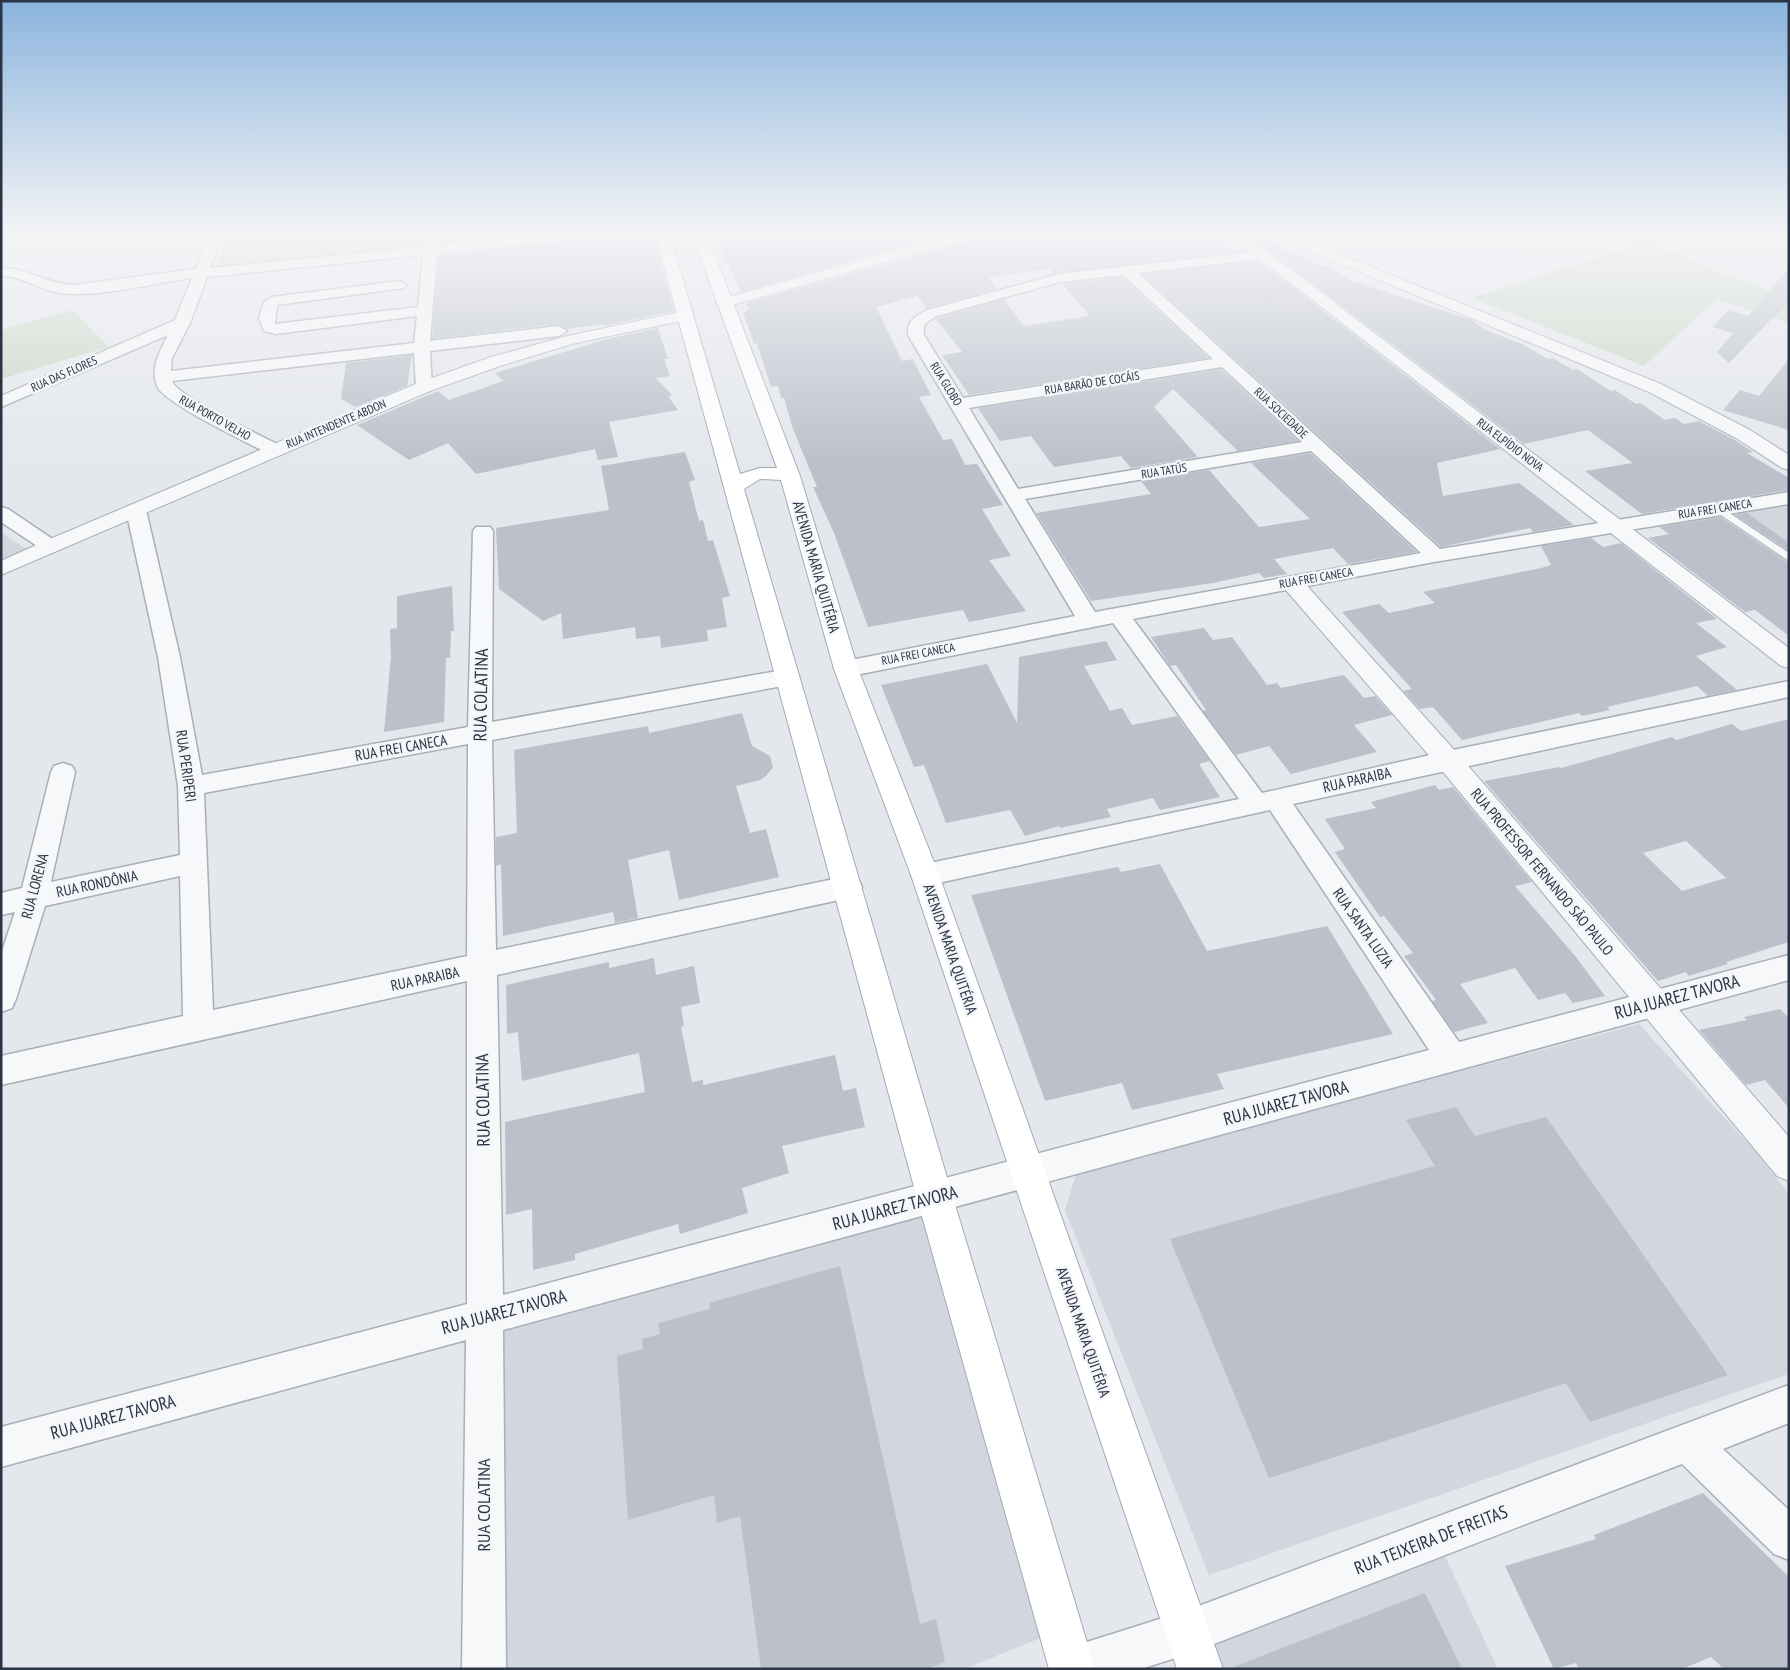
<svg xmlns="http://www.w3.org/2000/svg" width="1790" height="1670" viewBox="0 0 1790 1670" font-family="'PT Sans Narrow',sans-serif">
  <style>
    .built { fill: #d2d6de }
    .green { fill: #c9d6c5 }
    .building { fill: #bbc0ca; fill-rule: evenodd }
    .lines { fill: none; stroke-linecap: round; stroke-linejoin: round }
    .service-casing { stroke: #a9aeb7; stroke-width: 2 }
    .minor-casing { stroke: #a9aeb7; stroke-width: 3 }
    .tertiary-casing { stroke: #a9aeb7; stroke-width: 2 }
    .primary-casing { stroke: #a3abb8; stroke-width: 2 }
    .service { fill: #f7f8fa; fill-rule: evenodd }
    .minor { fill: #f7f8fa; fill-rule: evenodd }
    .tertiary { fill: #f7f8fa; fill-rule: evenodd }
    .primary { fill: #fff; fill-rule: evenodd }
    .labels { text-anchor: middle; stroke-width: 5; stroke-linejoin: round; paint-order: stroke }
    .far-street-label { font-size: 12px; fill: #2b3445; stroke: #f4f6f9 }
    .street-label { font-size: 15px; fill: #2b3445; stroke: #f4f6f9 }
    .near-street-label { font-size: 18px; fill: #2b3445; stroke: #f4f6f9 }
  </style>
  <rect width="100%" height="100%" fill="#e4e7ec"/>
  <g class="built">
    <path d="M1789,502V554L1729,511Z"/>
    <path d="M1,533L28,550L1,562Z"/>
    <path d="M1639,1024L1754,1150L1789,1194V1374L1209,1575L1065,1210L1076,1174Z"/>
    <path d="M926,1200L1048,1635L964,1669H495V1326Z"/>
    <path d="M1443,1552L1498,1669H1214L1205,1644Z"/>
  </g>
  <g class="green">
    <path d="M230,230H420L418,247L216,267Z"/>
    <path d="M441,230H529L530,238L440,248Z"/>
    <path d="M1647,241L1727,276L1789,297V323L1717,299L1644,366L1472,298Z"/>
    <path d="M72,310L108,347L1,379V330Z"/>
  </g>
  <g class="building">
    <path d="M474,230H505L506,236L445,242L444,234Z"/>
    <path d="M741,230H918L917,242L741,292L728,264H725L716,233Z"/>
    <path d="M1014,230H1197L1209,239L1216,238L1232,251L1243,248L1247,251L1053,274L1050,269L988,277L997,289L927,308L917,296L876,307L902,361L913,359L931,395L919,397L943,440L952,439L965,465L977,464L1003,505L982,509L1011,556L989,560L1026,611L969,622L963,610L868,627L834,533L813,487H817L793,429L784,398H781L778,386L771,387L757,343L754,344L743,313L749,309L746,303L922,254Z"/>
    <path d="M652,231L674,311L604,326V324L567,329L559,324L432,339L439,256L625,236Z"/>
    <path d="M1267,241L1294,254L1298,253L1322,267L1327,266L1349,280L1472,320L1486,330L1524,345L1548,359L1553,358L1573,370L1577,369L1611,391L1615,390L1636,404L1640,403L1665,420L1675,418L1684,424L1699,421L1735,440L1753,452L1747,453L1789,478V490L1642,514L1585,471L1633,463L1588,430L1524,444L1259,243Z"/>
    <path d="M1259,261L1500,449L1437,463L1443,496L1519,483L1574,525L1533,532L1530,528L1441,547L1142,274Z"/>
    <path d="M1789,268V301L1729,363L1717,352L1733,333L1712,327L1729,310L1748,316Z"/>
    <path d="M1122,277L1209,358L969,395L942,355L962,352L936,319L938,318L1004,299L1024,326L1090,316L1062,284Z"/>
    <path d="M658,328L668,359H664L670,376L656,378L672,395L668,396L678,410L609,422L618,457L598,460L595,449L476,474L448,443L409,460L357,425L438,391L449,400L503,381L495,373L607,339Z"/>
    <path d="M412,355L407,386L356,407L341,399L346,363Z"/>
    <path d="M1789,359V430L1723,410L1740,390L1759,396Z"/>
    <path d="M1221,369L1298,441L1238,451L1173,389L1154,407L1198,457L1131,468L1121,456L1054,467L1031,436L1000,441L978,408Z"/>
    <path d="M685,452L695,480L689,482L699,521L703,520L708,541L713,540L730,596L722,598L727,627L707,630L708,641L661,648L660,636L636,639L635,627L563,639L561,613L543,621L499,589L496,528L609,510L601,466Z"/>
    <path d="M1310,453L1417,552L1348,564L1333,548L1274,559L1287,574L1264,578L1259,573L1213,583L1091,601L1036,513L1151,494L1141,481L1209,470L1259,527L1310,519L1251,463Z"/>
    <path d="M1747,513L1789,543V551L1735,515Z"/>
    <path d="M1721,517L1789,563V636L1755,610L1745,612L1648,538L1669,534L1659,527Z"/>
    <path d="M1591,538L1603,547L1621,543L1717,619L1696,623L1727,647L1696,656L1737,690L1708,696L1697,686L1607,707L1610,710L1582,716L1579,713L1462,740L1433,707L1420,709L1403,691L1412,689L1342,612L1379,604L1389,613L1435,603L1423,592L1541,568L1551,565L1541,546Z"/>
    <path d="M452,586L454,631H451L450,658H446L444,722L384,732L391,656L390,629L397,628V596Z"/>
    <path d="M1204,628L1213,640L1232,637L1267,685L1277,683L1281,688L1344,675L1364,698L1375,696L1392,715L1354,725L1377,752L1291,774L1269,746L1236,755L1203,711L1206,710L1176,665L1170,666L1151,637Z"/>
    <path d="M1106,641L1117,660L1084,666L1110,711L1122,708L1132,725L1177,716L1210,761L1199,764L1220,797L1160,810L1153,798L1107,809L1111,817L1060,828L1059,826L1025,836L1010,810L946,823L924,765L914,767L881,685L987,664L1017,723L1019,657Z"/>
    <path d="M742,713L752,746L770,756L773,767L766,776L760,780L736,786L750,833L766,829L779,877L679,900L669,850L628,860L638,918L615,923L613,912L503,936L501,864L496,866V837L517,833L514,750L648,726L649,733Z"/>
    <path d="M1789,719V942L1726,962L1728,964L1688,976L1686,972L1658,981L1484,781L1559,767L1561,768L1672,737L1676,740L1732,724L1741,731ZM1686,841L1726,878L1682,891L1643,853Z"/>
    <path d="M1435,785L1439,790L1453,787L1532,882L1515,886L1576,957L1605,996L1573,1003L1565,993L1538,1000L1515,968L1460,984L1488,1023L1454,1032L1432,1001L1436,1000L1404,956L1413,953L1384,916L1380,917L1335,852L1345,849L1325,819L1376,808L1371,802Z"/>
    <path d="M1160,864L1207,951L1327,926L1393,1034L1217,1074L1224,1089L1132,1110L1122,1083L1045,1101L971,895L1118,867L1121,872Z"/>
    <path d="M654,958L656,975L694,966L700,1003L681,1007L684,1026L681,1027L692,1082L703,1080V1085L835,1055L843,1091L856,1088L865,1127L782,1146L789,1173L742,1188L748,1213L680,1234L678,1224L575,1254V1260L533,1270L532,1209L506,1215L505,1122L645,1092L639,1053L522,1081L518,1032L507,1034L506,985L609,962V968Z"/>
    <path d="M1780,1009L1789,1018V1108L1765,1080L1746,1085L1699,1030L1747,1020L1744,1017Z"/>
    <path d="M1456,1107L1475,1136L1546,1117L1728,1375L1590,1422L1566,1383L1269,1478L1170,1239L1435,1166L1406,1120Z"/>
    <path d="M840,1266L920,1624L936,1619L945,1662L926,1669H761L740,1516L717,1523L714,1495L628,1520L617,1356L643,1349L642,1339L660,1334L658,1323L710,1309L709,1303Z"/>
    <path d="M1703,1493L1789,1577V1669H1724L1711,1657L1682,1669H1579L1576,1663L1554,1669L1505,1566L1596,1539L1594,1535Z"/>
    <path d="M1425,1593L1462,1669H1234L1233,1667Z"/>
  </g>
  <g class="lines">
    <defs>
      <path id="service" d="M1719,506L1789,553V561L1715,511V507Z"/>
      <g id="minor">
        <path d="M211,230H224L210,268L424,247L425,230H439L437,245L584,230H631L625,234L437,254L430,341L559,326L567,331L559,336L430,351L432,387L430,391H418L416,387L414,353L172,381C177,397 262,436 281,446L284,450L281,454H269C247,442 165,404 157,386C150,367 160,351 168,335L1,407V396L175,320L192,278C156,283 95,298 61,293C39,290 23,276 1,276V268C27,268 47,284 73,285L196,269ZM423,255L418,307L275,324L277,305L404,288L406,285L399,281L272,297L264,302L259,318L264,331L276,334L417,316L414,343L171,371L172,358L190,323L207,277Z"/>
        <path d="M920,230H934L930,250L925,251L918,247Z"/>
        <path d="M1262,251L1267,252L1269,255L1267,258L1138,273L1440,549L1789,492V504L1434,562L1133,619L1262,793L1448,751L1789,681V697L1293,804L1459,1042L1789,955V980L503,1330L506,1669H462L466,1340L1,1467V1427L467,1304V981L1,1085V1056L183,1016L180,876L45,906L16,999L12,1008L1,1012V954L15,912L1,915V893L22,888L51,772L54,766L63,763L72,766L75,772L51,882L180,855L178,786L158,657L126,510L129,506H143L146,510L180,657L202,775L468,727L473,531L476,527H490L493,531L492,722L788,669L796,672L799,677L796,682L788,685L492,740L496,950L848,876L858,879L862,887L858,895L848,898L497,975L503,1295L1429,1050L1270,810L925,886L915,883L911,875L915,867L925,864L1239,799L1113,623L846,677L838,674L835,669L838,664L846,661L1075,616L908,335C907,321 915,316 927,310L1059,274ZM1123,275L1213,359L963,398L924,335C922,323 927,322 937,316L1060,282ZM1222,367L1302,442L1018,489L969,408ZM1311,451L1421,553L1095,612L1025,499ZM468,744L467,956L213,1010L204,793Z"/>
        <path d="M1,507L8,509L57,542L60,546L57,550L50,552L43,550L1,522Z"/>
        <path d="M1789,1385V1423L1723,1449L1789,1510V1560L1774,1554L1682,1464L1188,1654L1141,1669H1049L1055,1653L1071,1647L1188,1610Z"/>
      </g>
      <g id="tertiary">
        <path d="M966,230H990L988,233L729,306L724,308L716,303L719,300Z"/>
        <path d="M1223,230H1239L1789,648V668L1781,666Z"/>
        <path d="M1259,230H1279L1661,384L1750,430L1789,455V470L1782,468L1736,438L1649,392Z"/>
        <path d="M684,311L692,316L690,319L572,344L500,366L430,391L1,575V561L43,542L418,383L488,358L563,337Z"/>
        <path d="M1292,576L1300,578L1457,753L1789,1137V1181L1777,1176L1439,767L1284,588L1281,583L1284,578Z"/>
      </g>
      <path id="primary" d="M654,230H668L740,474L760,468H777L691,230H705L800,476L858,669L939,875L1223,1669H1177L911,875L834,669L781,480L760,479L744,489L953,1198L1095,1669H1049L917,1198Z"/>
    </defs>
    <use href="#service" class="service-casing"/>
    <use href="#minor" class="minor-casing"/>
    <use href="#tertiary" class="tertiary-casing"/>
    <use href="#primary" class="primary-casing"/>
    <use href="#service" class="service"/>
    <use href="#minor" class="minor"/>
    <use href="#tertiary" class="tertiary"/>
    <use href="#primary" class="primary"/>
  </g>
  <linearGradient id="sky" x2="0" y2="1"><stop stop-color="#8bb4dd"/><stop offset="0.5" stop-color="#f3f4f6"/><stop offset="1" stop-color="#f3f4f6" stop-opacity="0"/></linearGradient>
  <rect width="1790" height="464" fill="url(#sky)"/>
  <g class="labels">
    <g class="far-street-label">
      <text transform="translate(64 374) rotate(-24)" y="4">RUA DAS FLORES</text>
      <text transform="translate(1092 383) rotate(-9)" y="4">RUA BARÃO DE COCÁIS</text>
      <text transform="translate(946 384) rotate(58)" y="4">RUA GLOBO</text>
      <text transform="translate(1281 413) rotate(43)" y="4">RUA SOCIEDADE</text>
      <text transform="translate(215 418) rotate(29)" y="4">RUA PORTO VELHO</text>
      <text transform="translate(336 424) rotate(-23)" y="4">RUA INTENDENTE ABDON</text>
      <text transform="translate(1510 445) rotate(37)" y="4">RUA ELPÍDIO NOVA</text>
      <text transform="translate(1164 471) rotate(-9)" y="4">RUA TATÚS</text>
      <text transform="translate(1715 509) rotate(-9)" y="4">RUA FREI CANECA</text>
      <text transform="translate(1316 578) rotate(-10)" y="4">RUA FREI CANECA</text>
      <text transform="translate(918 654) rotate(-11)" y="4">RUA FREI CANECA</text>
    </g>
    <g class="street-label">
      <text transform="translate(816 567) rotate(74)" y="5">AVENIDA MARIA QUITÉRIA</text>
      <text transform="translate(401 748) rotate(-10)" y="5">RUA FREI CANECA</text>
      <text transform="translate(186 766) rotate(82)" y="5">RUA PERIPERI</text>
      <text transform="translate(1357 780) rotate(-13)" y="5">RUA PARAIBA</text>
      <text transform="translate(1542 872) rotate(50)" y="5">RUA PROFESSOR FERNANDO SÃO PAULO</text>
      <text transform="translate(97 884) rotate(-12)" y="5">RUA RONDÔNIA</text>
      <text transform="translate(35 886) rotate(-75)" y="5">RUA LORENA</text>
      <text transform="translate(1363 928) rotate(55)" y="5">RUA SANTA LUZIA</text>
      <text transform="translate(950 949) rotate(71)" y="5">AVENIDA MARIA QUITÉRIA</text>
      <text transform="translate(425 979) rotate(-12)" y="5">RUA PARAIBA</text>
      <text transform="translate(1083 1332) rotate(71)" y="5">AVENIDA MARIA QUITÉRIA</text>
    </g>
    <g class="near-street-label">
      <text transform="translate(481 695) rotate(-89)" y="6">RUA COLATINA</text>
      <text transform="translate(1677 997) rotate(-15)" y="6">RUA JUAREZ TAVORA</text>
      <text transform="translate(483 1100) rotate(-91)" y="6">RUA COLATINA</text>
      <text transform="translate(1286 1103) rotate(-15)" y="6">RUA JUAREZ TAVORA</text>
      <text transform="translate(895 1208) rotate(-15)" y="6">RUA JUAREZ TAVORA</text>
      <text transform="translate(504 1312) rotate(-15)" y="6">RUA JUAREZ TAVORA</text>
      <text transform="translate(113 1417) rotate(-15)" y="6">RUA JUAREZ TAVORA</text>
      <text transform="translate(484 1505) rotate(-90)" y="6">RUA COLATINA</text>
      <text transform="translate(1431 1540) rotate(-21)" y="6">RUA TEIXEIRA DE FREITAS</text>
    </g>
  </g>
  <rect width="1790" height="1670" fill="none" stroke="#2b3445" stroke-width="5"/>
</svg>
